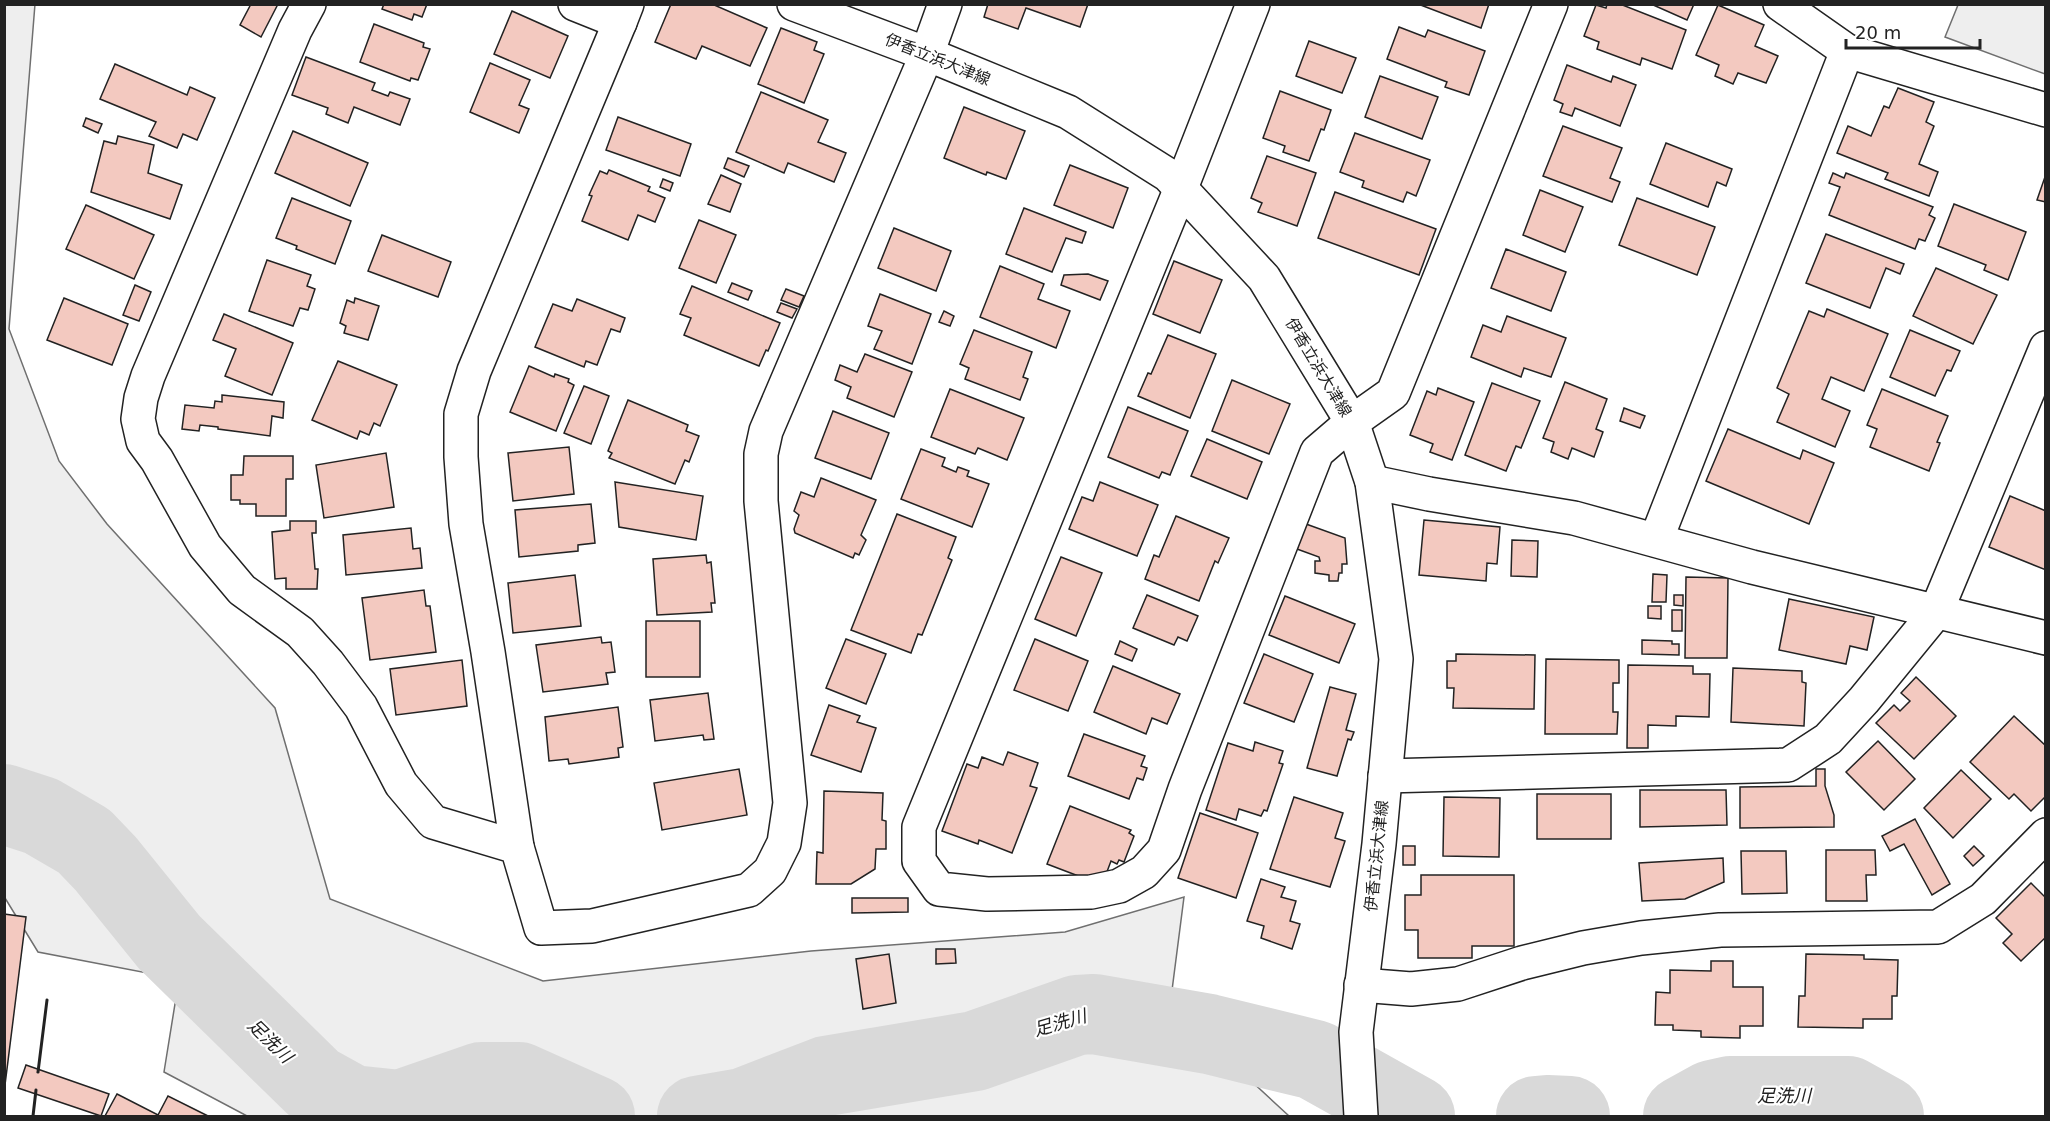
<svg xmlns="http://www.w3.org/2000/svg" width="2050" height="1121" viewBox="0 0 2050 1121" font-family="'DejaVu Sans','Noto Sans JP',sans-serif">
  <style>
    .green { fill: #eee; stroke: #6f6f6f; stroke-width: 1.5 }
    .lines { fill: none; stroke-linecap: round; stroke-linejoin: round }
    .river { stroke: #d9d9d9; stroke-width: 80 }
    .building { fill: #f3c9c0; stroke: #222; stroke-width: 1.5 }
    .street-casing { stroke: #222; stroke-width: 36 }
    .primary-casing { stroke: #222; stroke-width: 36 }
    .street { stroke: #fff; stroke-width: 33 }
    .primary { stroke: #fff; stroke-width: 33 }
    .wall { stroke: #222; stroke-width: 3 }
    .labels { text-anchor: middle; stroke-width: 4.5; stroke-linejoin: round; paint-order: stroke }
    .street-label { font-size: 16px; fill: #222; stroke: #fff }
    .water-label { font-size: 18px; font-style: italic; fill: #222; stroke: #fff }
  </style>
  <rect width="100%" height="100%" fill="#fff"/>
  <g class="green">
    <path d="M35,4L9,329L59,461L107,524L275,708L330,899L543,981L811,951L1065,932L1184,897L1170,1006L1289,1116H247L164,1072L179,979L38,952L5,898L4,5Z"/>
    <path d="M1958,5H2045V74L1945,37Z"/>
  </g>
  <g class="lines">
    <g class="river">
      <path d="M4,804L41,816L84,841L106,864L169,942L314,1084L352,1105L400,1110L481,1082H519L595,1116"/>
      <path d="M697,1116L743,1108L826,1076L975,1051L1077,1015L1094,1014L1209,1034L1315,1060L1415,1116"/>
      <path d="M1536,1116L1547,1115L1570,1116"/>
      <path d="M1683,1116L1712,1100L1730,1096H1848L1884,1116"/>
    </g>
  </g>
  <g class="building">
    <path d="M251,4H278L261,37L240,25Z"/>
    <path d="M384,4H427L422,17L414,14L412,20L382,9Z"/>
    <path d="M671,4H712L767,28L750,66L702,46L696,59L655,42Z"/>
    <path d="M988,4H1088L1080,27L1026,8L1018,29L984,17Z"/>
    <path d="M1418,4H1489L1481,28Z"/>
    <path d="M1607,4H1620L1686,30L1672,69L1642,58L1640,65L1597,49L1599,42L1584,36L1596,5L1606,8Z"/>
    <path d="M1651,4H1694L1687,20Z"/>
    <path d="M1718,5L1764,25L1755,46L1778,56L1766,83L1738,73L1733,84L1715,76L1719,65L1696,55Z"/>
    <path d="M512,11L568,36L550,78L494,54Z"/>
    <path d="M374,24L424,43L423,47L430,49L418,80L411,78L410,81L360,62Z"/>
    <path d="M1399,27L1425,37L1428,30L1485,51L1469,95L1445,87L1447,82L1387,59Z"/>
    <path d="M781,28L817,42L814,50L824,54L804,103L758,84Z"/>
    <path d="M1309,41L1356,58L1342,93L1296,76Z"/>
    <path d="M306,57L375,83L372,90L388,96L390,92L410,99L400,125L354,107L348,123L326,114L328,108L292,95Z"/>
    <path d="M490,63L530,80L519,105L529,109L519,133L470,112Z"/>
    <path d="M115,64L187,95L190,87L215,98L197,140L183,134L177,148L149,136L156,122L100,99Z"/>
    <path d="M1567,65L1611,82L1613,76L1636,85L1620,126L1575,108L1572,116L1560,112L1563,104L1554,100Z"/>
    <path d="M1380,76L1438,97L1422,139L1365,117Z"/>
    <path d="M1898,88L1934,102L1926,122L1934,126L1919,164L1938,172L1929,196L1885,179L1888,173L1837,153L1848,126L1871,136L1884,106L1889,108Z"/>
    <path d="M1280,91L1331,110L1324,130L1321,129L1309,161L1283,152L1285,146L1263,138Z"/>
    <path d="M761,92L828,120L818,142L846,153L834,182L788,163L784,173L736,152Z"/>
    <path d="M964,107L1025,131L1006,179L987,172L986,175L944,158Z"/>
    <path d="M618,117L691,144L680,176L606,150Z"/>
    <path d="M86,118L102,124L98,133L83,126Z"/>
    <path d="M1563,126L1622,148L1610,178L1620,182L1612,202L1543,176Z"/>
    <path d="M293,131L368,163L350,206L275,173Z"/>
    <path d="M1355,133L1430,160L1416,196L1407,192L1403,202L1362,187L1364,181L1340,172Z"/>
    <path d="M118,136L154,145L148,173L182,185L170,219L91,192L104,141L116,144Z"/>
    <path d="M1666,143L1732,169L1726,186L1717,182L1708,207L1650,184Z"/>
    <path d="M1267,156L1316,173L1297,226L1258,212L1262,203L1251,198Z"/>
    <path d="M728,158L749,166L744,177L724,168Z"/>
    <path d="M1070,165L1128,188L1113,228L1054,205Z"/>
    <path d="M609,170L650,187L648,191L665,198L655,222L638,215L628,240L582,221L592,196L589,195L600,171L607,174Z"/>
    <path d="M1833,173L1844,178L1846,173L1933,207L1929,215L1935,218L1925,241L1919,239L1915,249L1829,215L1840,187L1829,183Z"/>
    <path d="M2046,174V202L2037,200Z"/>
    <path d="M721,175L741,184L730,212L708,204Z"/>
    <path d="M663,179L673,183L670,191L660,187Z"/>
    <path d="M1540,190L1583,207L1565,252L1523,235Z"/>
    <path d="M1335,192L1436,229L1419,275L1318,238Z"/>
    <path d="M292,198L351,221L335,264L296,249L297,246L276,238Z"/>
    <path d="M1637,198L1715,227L1697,275L1619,245Z"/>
    <path d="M1954,204L2026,232L2008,280L1984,270L1986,265L1938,246Z"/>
    <path d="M86,205L154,235L134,279L66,249Z"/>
    <path d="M1024,208L1086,232L1082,243L1066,238L1052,272L1006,254Z"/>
    <path d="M699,220L736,235L716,283L679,268Z"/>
    <path d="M894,228L951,251L936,291L878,268Z"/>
    <path d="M1826,234L1904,264L1900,274L1886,268L1870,308L1806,283Z"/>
    <path d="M382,235L451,262L438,297L368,271Z"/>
    <path d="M1506,249L1566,272L1551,311L1491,288Z"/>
    <path d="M267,260L311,275L307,286L315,289L308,310L300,308L293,326L249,311Z"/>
    <path d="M1174,261L1222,280L1200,333L1153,314Z"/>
    <path d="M1000,266L1044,284L1038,299L1070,311L1056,348L980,317Z"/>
    <path d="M1936,268L1997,295L1973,344L1913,316Z"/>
    <path d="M1088,274L1108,281L1100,300L1061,285L1064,275Z"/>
    <path d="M732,283L752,291L748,300L728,292Z"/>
    <path d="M135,285L151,292L139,321L123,315Z"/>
    <path d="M692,286L780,323L768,351L766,350L759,366L684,335L691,318L680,314Z"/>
    <path d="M786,289L804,296L799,307L781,300Z"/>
    <path d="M880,294L931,314L912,364L874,349L882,331L868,326Z"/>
    <path d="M64,298L128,324L112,365L47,340Z"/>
    <path d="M355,298L379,306L368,340L344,333L346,326L340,323L347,300L354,303Z"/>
    <path d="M577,299L625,318L620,332L611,329L597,365L586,361L584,367L535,347L553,304L572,311Z"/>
    <path d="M781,303L797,309L792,318L777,312Z"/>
    <path d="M1827,309L1888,334L1864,391L1831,377L1822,399L1850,411L1835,447L1777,422L1789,394L1777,388L1809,311L1824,317Z"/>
    <path d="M944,311L954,316L950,326L939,322Z"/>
    <path d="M224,314L293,343L272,395L225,376L236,349L213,340Z"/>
    <path d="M1507,316L1566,338L1551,377L1524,368L1521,377L1471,357L1483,325L1501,332Z"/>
    <path d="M974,330L1032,352L1023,377L1028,379L1020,400L965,379L969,368L960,364Z"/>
    <path d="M1910,330L1960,351L1951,371L1947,370L1935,396L1890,377Z"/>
    <path d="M1168,335L1216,354L1190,418L1138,396L1148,373L1151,374Z"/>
    <path d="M865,354L912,372L894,417L847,398L851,387L835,380L840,365L857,372Z"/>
    <path d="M338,361L397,385L380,426L374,423L369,435L360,431L357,439L312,420Z"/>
    <path d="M529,366L554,377L555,374L569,379L568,382L574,385L556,431L510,412Z"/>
    <path d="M1232,380L1290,404L1269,454L1212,431Z"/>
    <path d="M1565,382L1607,399L1596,429L1603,432L1594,457L1572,448L1568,459L1551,452L1554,442L1543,438Z"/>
    <path d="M1492,383L1540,401L1521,448L1516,446L1506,471L1465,455Z"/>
    <path d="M584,386L609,396L591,444L564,433Z"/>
    <path d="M1438,388L1474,402L1452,460L1430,452L1433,444L1410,435L1427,391L1436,395Z"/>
    <path d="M950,389L1024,418L1007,460L978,448L975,454L931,437Z"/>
    <path d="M1882,389L1948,416L1937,442L1940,443L1929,471L1870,447L1877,429L1867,425Z"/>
    <path d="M222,395L284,402L283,418L272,416L270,436L218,429V427L200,425L199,431L182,429L185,405L214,408L215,401L222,402Z"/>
    <path d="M628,400L688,425L686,431L699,436L689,462L685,460L675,484L609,458L612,453L608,451Z"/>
    <path d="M1128,407L1188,431L1170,475L1162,472L1159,478L1108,457Z"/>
    <path d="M1624,408L1645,416L1640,428L1620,421Z"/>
    <path d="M833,411L889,433L871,479L815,458Z"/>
    <path d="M1728,429L1800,459L1803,450L1834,463L1809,524L1706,481Z"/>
    <path d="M1207,439L1262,462L1247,499L1191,476Z"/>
    <path d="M569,447L574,494L513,501L508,453Z"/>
    <path d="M921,449L945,458L942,466L956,472L958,467L969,471L967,476L989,484L972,527L901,499Z"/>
    <path d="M386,453L394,507L324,518L316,465Z"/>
    <path d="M244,456H293V479H286V516H256V504H240V500H231V475H243Z"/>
    <path d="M821,478L876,500L861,535L866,540L859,555L855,553L853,558L795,533L794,529L799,515L794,511L801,492L814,497Z"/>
    <path d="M615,482L703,496L696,540L619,527Z"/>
    <path d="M1100,482L1158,505L1137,556L1069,529L1082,497L1093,501Z"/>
    <path d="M2010,496L2046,511V570L1989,547Z"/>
    <path d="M591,504L595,543L578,545V551L519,557L515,510Z"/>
    <path d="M897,514L956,537L948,558L952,560L922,635L918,634L911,653L851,630Z"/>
    <path d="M1176,516L1229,538L1218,563L1215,561L1199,601L1145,579L1154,555L1159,557Z"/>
    <path d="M1424,520L1500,527L1497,564L1487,563L1486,581L1419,575Z"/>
    <path d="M290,521H316V533H312L315,569H318L317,589H286V578L275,579L272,532L290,530Z"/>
    <path d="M1306,524L1345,538L1347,564H1342V573H1339L1338,581H1329V575L1315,573V561H1320L1319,557L1297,549Z"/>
    <path d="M411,528L413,549L420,548L422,568L346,575L343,535Z"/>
    <path d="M1512,540L1538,541L1537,577L1511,576Z"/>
    <path d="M706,555L707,563L711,562L715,603H711L712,612L657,615L653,559Z"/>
    <path d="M1061,557L1102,573L1076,636L1035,619Z"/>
    <path d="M1653,574L1667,575L1666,602H1652Z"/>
    <path d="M575,575L581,626L513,633L508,583Z"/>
    <path d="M1686,577L1728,578L1727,658H1685Z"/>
    <path d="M424,590L426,606H430L436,652L370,660L362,598Z"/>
    <path d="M1147,595L1198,616L1187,641L1178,637L1174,645L1133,628Z"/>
    <path d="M1674,595H1683V606L1674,605Z"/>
    <path d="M1285,596L1355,624L1339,663L1269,635Z"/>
    <path d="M1789,599L1874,617L1867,650L1850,646L1846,664L1779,650Z"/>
    <path d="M1648,606H1661V619L1648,618Z"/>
    <rect x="1672" y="610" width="10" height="21"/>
    <rect x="646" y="621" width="54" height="56"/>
    <path d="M601,637L602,643L611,642L615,672L606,673L608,684L543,692L536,645Z"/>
    <path d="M846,639L886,654L866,704L826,688Z"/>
    <path d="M1035,639L1088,661L1068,711L1014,690Z"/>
    <path d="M1642,640L1672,641V644H1679V655L1642,654Z"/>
    <path d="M1120,641L1137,649L1132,661L1115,654Z"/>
    <path d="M1264,654L1313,674L1294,722L1244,703Z"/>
    <path d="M1456,654L1535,655L1534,709L1453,708L1454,688H1447V661H1456Z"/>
    <path d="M1546,659L1619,660V683H1613V712H1618L1617,734H1545Z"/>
    <path d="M462,660L467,706L396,715L390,669Z"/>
    <path d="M1628,665L1693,666V674H1710L1709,717L1676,716V726L1648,725V748H1627Z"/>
    <path d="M1113,666L1180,694L1167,724L1152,718L1146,734L1094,712Z"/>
    <path d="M1733,668L1802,671V682L1806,683L1804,726L1731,722Z"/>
    <path d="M1916,677L1956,716L1914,759L1876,723L1894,705L1900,711L1910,701L1901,693Z"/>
    <path d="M1330,687L1356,694L1346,730L1354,732L1351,740L1348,739L1337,776L1307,768Z"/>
    <path d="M708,693L714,739L704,740L703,735L655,741L650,700Z"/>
    <path d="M829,705L860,716L857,722L876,728L861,772L811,755Z"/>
    <path d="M618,707L623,747L618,748L619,757L569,764L568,759L549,761L545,717Z"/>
    <path d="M2014,716L2046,746V796L2031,811L2014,794L2009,799L1970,762Z"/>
    <path d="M1084,734L1145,756L1141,766L1147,768L1143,780L1137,778L1129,799L1068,776Z"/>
    <path d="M1878,741L1915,779L1884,810L1846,772Z"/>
    <path d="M1255,742L1283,751L1279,763L1283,764L1267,811L1264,810L1261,816L1239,809L1236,820L1206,810L1228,743L1253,751Z"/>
    <path d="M1008,752L1038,763L1030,786L1037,788L1012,853L979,840L978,844L942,831L967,764L978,768L982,757L1003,765Z"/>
    <path d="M739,769L747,815L662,830L654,783Z"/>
    <path d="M1816,769H1825V786L1834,815V827L1740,828V787L1816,786Z"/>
    <path d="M1961,770L1991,799L1953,838L1924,808Z"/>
    <path d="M1640,790H1726L1727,825L1640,827Z"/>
    <path d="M824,791L883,793L882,820L886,821V849H876L875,869L851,884H816L817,852L823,853Z"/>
    <rect x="1537" y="794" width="74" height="45"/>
    <path d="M1294,797L1343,813L1335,838L1345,841L1330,887L1270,869Z"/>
    <path d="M1444,797L1500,798L1499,857L1443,856Z"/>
    <path d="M1070,806L1131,830L1129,833L1134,836L1124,862L1119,860L1117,864L1111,861L1102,885L1047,864Z"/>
    <path d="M1200,813L1258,833L1236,898L1178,878Z"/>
    <path d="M1915,819L1950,884L1932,895L1904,844L1890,851L1882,836Z"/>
    <rect x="1403" y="846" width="12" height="19"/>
    <path d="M1974,846L1984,856L1973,866L1964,856Z"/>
    <path d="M1826,850H1875L1876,875H1866L1867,901H1826Z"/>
    <path d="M1741,851H1786L1787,893L1742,894Z"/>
    <path d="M1723,858L1724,882L1685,899L1642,901L1639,863Z"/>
    <path d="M1421,875H1514V946H1472V958H1418V930H1405V895H1421Z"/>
    <path d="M1261,879L1285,887L1281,897L1296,901L1290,921L1300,924L1292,949L1261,938L1264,926L1247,921Z"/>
    <path d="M2031,883L2046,898V937L2021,961L2003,943L2012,934L1996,918Z"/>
    <path d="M852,898H908V912L852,913Z"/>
    <path d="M4,914L26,917L4,1093Z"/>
    <path d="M936,949H955L956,963L936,964Z"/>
    <path d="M889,954L896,1003L863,1009L856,959Z"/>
    <path d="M1806,954L1864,955V959L1898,960L1897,996H1892V1019H1863V1028L1798,1027L1799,996H1805Z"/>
    <path d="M1711,961H1733V987H1763V1026H1740V1038L1701,1037V1031L1673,1030V1025H1655L1656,992L1670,993V970L1711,971Z"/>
    <path d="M26,1065L109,1094L101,1116L18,1088Z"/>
    <path d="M117,1094L158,1115L168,1096L208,1116H105Z"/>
  </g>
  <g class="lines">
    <defs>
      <g id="street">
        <path d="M309,4L295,30L148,376L141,398L138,419L143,441L157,460L205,546L242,590L300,632L328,663L361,707L401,784L433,822L517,847L541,928L592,926L749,890L770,871L784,843L790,803L761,501V454L766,431L927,54L945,4"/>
        <path d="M575,4L620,22L627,4"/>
        <path d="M1253,4L1181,188L919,827V861L939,889L987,894L1091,892L1119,886L1144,872L1164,850L1185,789L1317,452L1352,422L1393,393L1551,4"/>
        <path d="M1780,4L1847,51L2046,110"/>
        <path d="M1372,482L1429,494L1574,518L1752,567L2046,638"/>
        <path d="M1656,540L1847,51"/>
        <path d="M1385,776L1788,765L1828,739L1864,700L1936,612L2046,348"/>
        <path d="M517,847L488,652L466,524L461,457V414L474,371L620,22"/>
        <path d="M1361,985L1411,989L1458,984L1522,963L1583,948L1641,938L1720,930L1938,927L1983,899L2046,835"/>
      </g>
      <path id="primary" d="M794,4L927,54L1068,112L1168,175L1264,278L1352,422L1372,482L1396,659L1379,844L1356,1032L1361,1116"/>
    </defs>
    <use href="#street" class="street-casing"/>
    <use href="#primary" class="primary-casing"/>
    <use href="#street" class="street"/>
    <use href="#primary" class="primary"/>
    <g class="wall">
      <path d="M38,1072L47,1000"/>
      <path d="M33,1116L36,1090"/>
    </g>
  </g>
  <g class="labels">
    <g class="street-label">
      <text transform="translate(938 59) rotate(22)" y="6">伊香立浜大津線</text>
      <text transform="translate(1319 367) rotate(59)" y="6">伊香立浜大津線</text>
      <text transform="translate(1376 856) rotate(-84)" y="6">伊香立浜大津線</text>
    </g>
    <g class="water-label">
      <text transform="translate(1060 1023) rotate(-16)" y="6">足洗川</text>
      <text transform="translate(270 1041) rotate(44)" y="6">足洗川</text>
      <text x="1784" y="1102">足洗川</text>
    </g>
  </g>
  <rect width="2050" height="1121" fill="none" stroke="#222222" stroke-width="12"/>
  <path d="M1846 39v9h134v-9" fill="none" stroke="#222222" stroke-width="3"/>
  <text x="1855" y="39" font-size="18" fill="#222222" stroke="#ffffff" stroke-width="4.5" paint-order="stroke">20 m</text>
</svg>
